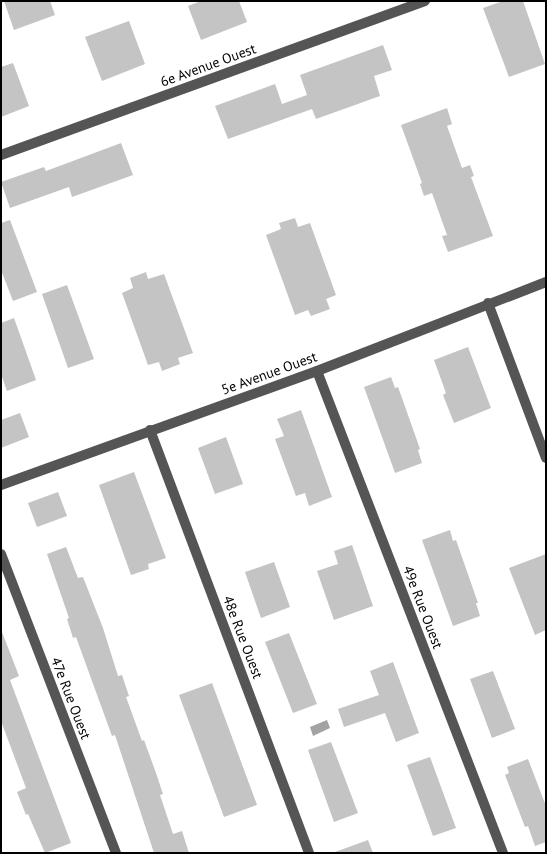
<svg xmlns="http://www.w3.org/2000/svg" width="547" height="854" viewBox="0 0 547 854" font-family="'PT Sans',sans-serif">
  <style>
    .water { fill: #a3a3a3 }
    .building { fill: #c4c4c4 }
    .lines { fill: none; stroke-linecap: round; stroke-linejoin: round }
    .minor { stroke: #555; stroke-width: 10 }
    .labels { text-anchor: middle; stroke-width: 3; stroke-linejoin: round; paint-order: stroke }
    .street-label { font-size: 14px; fill: #000; stroke: #fff }
  </style>
  <rect width="100%" height="100%" fill="#fff"/>
  <path class="water" d="M327,720L330,728L313,736L310,727Z"/>
  <g class="building">
    <path d="M4,1H50L55,15L14,30Z"/>
    <path d="M201,1H239L247,22L201,40L188,6Z"/>
    <path d="M503,1H523L545,64L509,77L483,8Z"/>
    <path d="M129,21L145,64L102,81L85,37Z"/>
    <path d="M383,45L392,70L374,76L380,96L316,119L312,109L228,139L215,106L275,84L282,104L307,95L300,75Z"/>
    <path d="M13,63L29,106L1,117V67Z"/>
    <path d="M447,108L452,124L447,126L462,168L470,165L474,176L471,177L493,236L448,252L442,236L447,235L432,193L424,196L420,184L422,183L401,125Z"/>
    <path d="M121,143L133,175L72,197L69,187L10,208L1,182L44,167L46,171Z"/>
    <path d="M295,218L298,227L310,223L336,295L326,299L330,309L311,316L308,310L295,315L266,235L281,229L279,223Z"/>
    <path d="M10,220L37,292L13,301L1,270V223Z"/>
    <path d="M146,272L148,279L164,274L193,353L178,358L180,364L162,371L159,362L148,365L122,293L133,288L130,278Z"/>
    <path d="M67,285L94,359L68,368L42,294Z"/>
    <path d="M14,318L36,380L7,391L1,374V323Z"/>
    <path d="M468,347L491,408L454,423L443,395L446,393L434,360Z"/>
    <path d="M391,377L395,388L398,387L402,398L420,449L418,450L422,463L395,473L364,387Z"/>
    <path d="M301,410L332,497L309,506L305,493L296,496L275,439L284,436L277,419Z"/>
    <path d="M20,413L29,437L1,448V420Z"/>
    <path d="M226,437L243,484L215,494L198,448Z"/>
    <path d="M134,472L166,558L148,564L149,569L131,575L99,485Z"/>
    <path d="M58,492L67,516L37,527L28,503Z"/>
    <path d="M450,530L453,541L456,540L478,603H476L480,616L453,626L422,540Z"/>
    <path d="M352,545L373,606L334,620L317,571L338,564L334,551Z"/>
    <path d="M66,547L78,578L83,577L103,628L118,676L122,675L129,696L126,697L142,741L144,740L156,773L163,794L160,795L173,834L182,831L189,853H154L115,735L112,736L76,637L73,638L67,619L69,618L47,554Z"/>
    <path d="M546,554V630L535,635L509,568Z"/>
    <path d="M274,562L290,607L261,618L245,572Z"/>
    <path d="M2,632L19,676L10,680L71,843L45,853L28,814L26,815L17,792L26,788L1,721Z"/>
    <path d="M289,633L317,704L293,713L265,642Z"/>
    <path d="M393,662L419,733L396,742L385,713L344,727L338,709L379,695L370,671Z"/>
    <path d="M493,671L515,729L492,738L470,679Z"/>
    <path d="M212,683L257,805L224,817L179,695Z"/>
    <path d="M331,742L358,813L334,822L308,750Z"/>
    <path d="M430,757L456,828L433,836L407,765Z"/>
    <path d="M528,759L546,806V842L535,846L528,826L525,827L505,775L509,773L507,767Z"/>
    <path d="M368,840L373,853H335V852Z"/>
  </g>
  <g class="lines">
    <g class="minor">
      <path d="M1,155L425,1"/>
      <path d="M488,303L546,458"/>
      <path d="M317,371L503,853"/>
      <path d="M150,430L309,853"/>
      <path d="M1,485L317,371L546,282"/>
      <path d="M1,554L116,853"/>
    </g>
  </g>
  <g class="labels">
    <g class="street-label">
      <text transform="translate(208 65) rotate(-20)" y="5">6e Avenue Ouest</text>
      <text transform="translate(269 373) rotate(-20)" y="5">5e Avenue Ouest</text>
      <text transform="translate(423 607) rotate(69)" y="5">49e Rue Ouest</text>
      <text transform="translate(243 637) rotate(69)" y="5">48e Rue Ouest</text>
      <text transform="translate(71 698) rotate(69)" y="5">47e Rue Ouest</text>
    </g>
  </g>
  <rect width="547" height="854" fill="none" stroke="#000000" stroke-width="4"/>
</svg>
